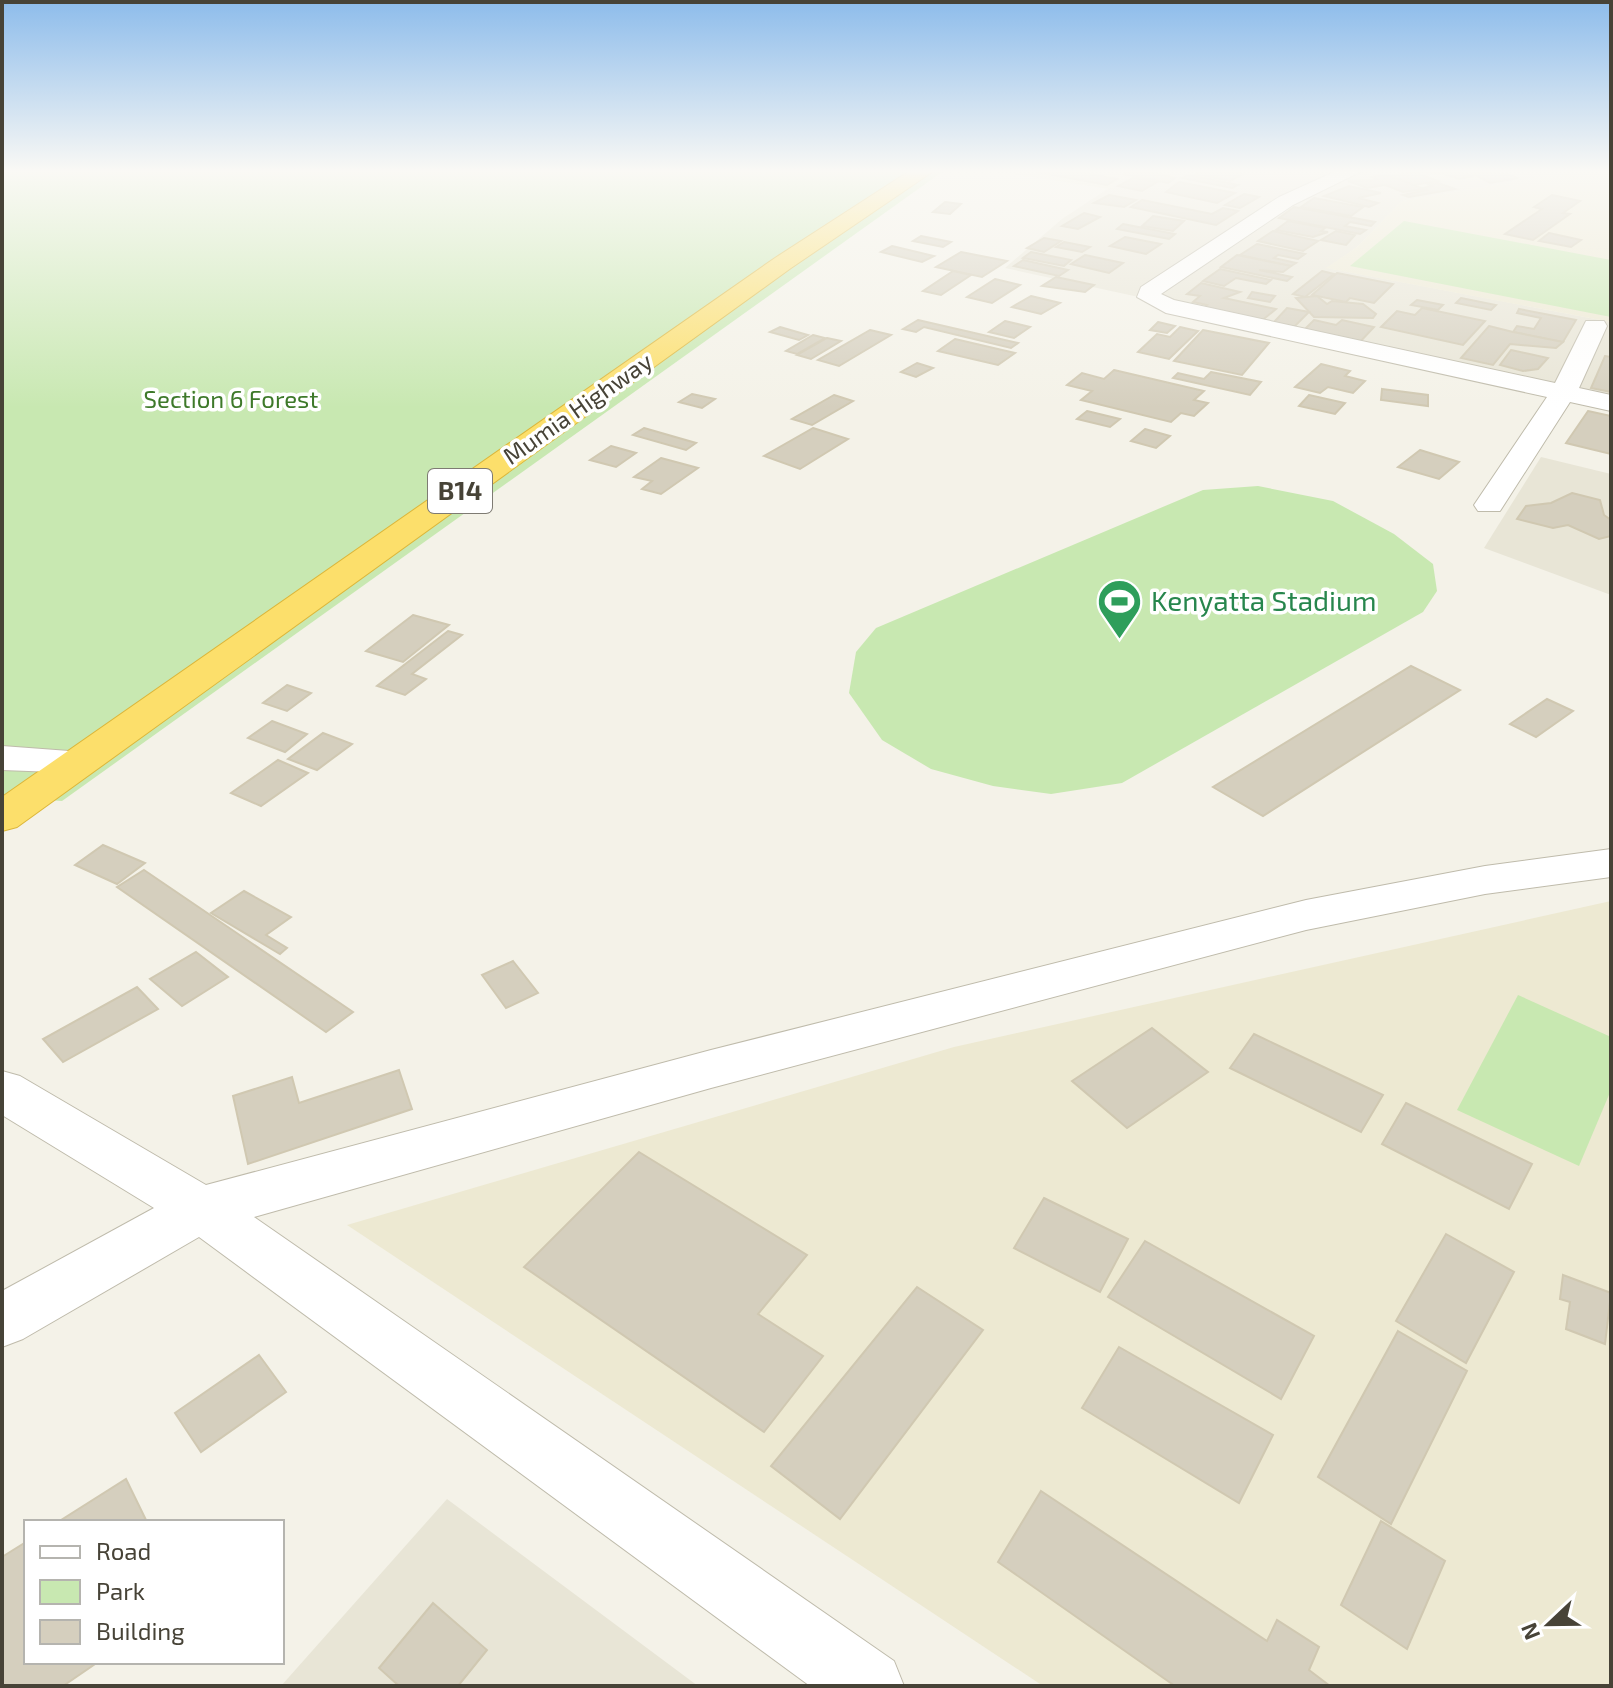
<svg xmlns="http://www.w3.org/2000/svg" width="1613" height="1688" viewBox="0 0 1613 1688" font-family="'Exo 2',sans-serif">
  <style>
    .residential { fill: #e8e5d6 }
    .education { fill: #ede9d2 }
    .green { fill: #c8e8b1 }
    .building { fill: #d5cfbe; stroke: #d0c8b1; stroke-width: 2 }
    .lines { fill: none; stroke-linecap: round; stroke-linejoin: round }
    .street-casing { stroke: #bfbbab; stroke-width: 2 }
    .highway-casing { stroke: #dcb63a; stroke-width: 2 }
    .street { fill: #fff; fill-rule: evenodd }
    .highway { fill: #fcdf6b; fill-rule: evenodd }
    .labels { text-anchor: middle; stroke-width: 7; stroke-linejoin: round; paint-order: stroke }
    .far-park-label { font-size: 24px; fill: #3e792a; stroke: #fff }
    .far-street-label { font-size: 24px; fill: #474337; stroke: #fff }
    .shield { fill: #fff; stroke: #7e7b73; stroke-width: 2 }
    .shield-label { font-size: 26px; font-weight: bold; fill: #474337 }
    .leisure-label { font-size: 28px; fill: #27864d; stroke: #fff; text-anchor: start }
  </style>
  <rect width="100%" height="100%" fill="#f4f2e8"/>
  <g class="residential">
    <path d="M1124,172H1569L1402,201L1357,247L1327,268L1611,322V399L1005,268L1062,219L1124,178L1118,175Z"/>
    <path d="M1541,457L1611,474V595L1484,548Z"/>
    <path d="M447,1499L698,1686H281Z"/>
  </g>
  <g class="education">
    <path d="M1000,172H1124L1119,175L1125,177L1109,189Z"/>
    <path d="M1569,172H1611V322L1326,268L1357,247L1402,201Z"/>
    <path d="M1611,901V1686H1043L347,1225L954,1047Z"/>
  </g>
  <g class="green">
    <path d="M2,172H942L62,801L2,797Z"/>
    <path d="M1404,221L1611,260V317L1350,266Z"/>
    <path d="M1258,486L1333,501L1394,534L1433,564L1437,591L1423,612L1122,783L1051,794L993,786L931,769L882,740L849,693L856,652L876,628L1203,490Z"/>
    <path d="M1518,995L1611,1037V1090L1579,1166L1457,1110Z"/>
  </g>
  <g class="building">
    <path d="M1037,172H1080L1117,179L1107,185Z"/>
    <path d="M1128,172H1151L1175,178L1168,183L1124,174Z"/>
    <path d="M1200,172H1235L1243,174L1230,181L1196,174Z"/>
    <path d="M1414,172L1438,181L1414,185L1390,176Z"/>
    <path d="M1418,172H1460L1474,176L1459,179L1441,173Z"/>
    <path d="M1470,172L1506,174L1518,178L1490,183Z"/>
    <path d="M1189,175L1238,185L1232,188L1182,178Z"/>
    <path d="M1387,175L1390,176L1424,189L1403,192L1385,185L1367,188L1348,181L1379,180L1372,177Z"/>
    <path d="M1133,178L1157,182L1142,191L1118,186Z"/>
    <path d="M1179,182L1235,193L1217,203L1166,192Z"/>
    <path d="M1438,183L1455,189L1409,197L1403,195L1427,190L1424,188L1432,186L1427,184Z"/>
    <path d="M1349,186L1381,193L1358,198L1378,203L1369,207L1324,196Z"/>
    <path d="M1244,194L1259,197L1240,208L1225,205Z"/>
    <path d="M1109,195L1136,200L1124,207L1094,203Z"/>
    <path d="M1552,195L1580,201L1563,213L1570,214L1533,240L1505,234L1542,209L1534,207Z"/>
    <path d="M1314,198L1363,207L1351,216L1301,207Z"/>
    <path d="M1142,200L1212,214L1223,208L1238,211L1216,225L1131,207Z"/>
    <path d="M945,202L961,204L950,214L933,212Z"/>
    <path d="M1294,207L1375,222L1371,226L1350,222L1345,226L1366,230L1360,234L1279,218Z"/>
    <path d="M1084,213L1100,217L1078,229L1062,226Z"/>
    <path d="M1153,216L1184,221L1173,231L1142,226Z"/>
    <path d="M1288,221L1325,228L1321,231L1328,232L1313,237L1276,230Z"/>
    <path d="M1123,224L1175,234L1169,239L1117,229Z"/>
    <path d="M1273,231L1318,241L1303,251L1258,241Z"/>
    <path d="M1336,231L1355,235L1346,245L1321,240Z"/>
    <path d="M1549,233L1581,240L1571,247L1539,241Z"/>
    <path d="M921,236L951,242L943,247L913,241Z"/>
    <path d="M1125,237L1161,244L1146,254L1110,246Z"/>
    <path d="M1044,238L1061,241L1044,252L1027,248Z"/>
    <path d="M1064,242L1090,247L1082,252L1056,247Z"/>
    <path d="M1257,244L1305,254L1298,259L1278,255L1274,258L1296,263L1291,266L1240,255Z"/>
    <path d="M892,246L934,256L922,262L881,252Z"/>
    <path d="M961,252L1007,261L982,277L936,267Z"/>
    <path d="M1031,252L1071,260L1064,266L1023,258Z"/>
    <path d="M1085,255L1123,263L1109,273L1071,264Z"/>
    <path d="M1237,255L1291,266L1283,272L1259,270L1292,277L1287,281L1221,267Z"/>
    <path d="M1023,260L1068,270L1059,276L1014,266Z"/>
    <path d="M1220,269L1271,280L1266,284L1236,278L1224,286L1203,281Z"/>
    <path d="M953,271L971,275L941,295L923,291Z"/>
    <path d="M1322,271L1334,274L1305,297L1293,294Z"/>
    <path d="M1337,273L1393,284L1374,303L1350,298L1346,302L1312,295Z"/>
    <path d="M1056,277L1094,285L1085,292L1042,286Z"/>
    <path d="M995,279L1020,285L992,303L967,297Z"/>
    <path d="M1201,283L1240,292L1224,298L1276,309L1260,322L1202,309L1207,305L1193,302L1200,296L1187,294Z"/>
    <path d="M1252,292L1275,296L1270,302L1248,298Z"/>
    <path d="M1031,296L1060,303L1041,314L1012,307Z"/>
    <path d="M1317,296L1327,304L1332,301L1363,304L1376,314L1373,318L1314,317L1296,298Z"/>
    <path d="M1461,298L1496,305L1491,310L1456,303Z"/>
    <path d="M1417,300L1443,305L1438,310L1411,305Z"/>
    <path d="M1287,308L1309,312L1294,327L1273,323Z"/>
    <path d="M1422,308L1485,321L1463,345L1381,327L1397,311L1415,315Z"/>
    <path d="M1519,309L1576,320L1563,342L1513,332L1517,326L1534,329L1541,318L1517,313Z"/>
    <path d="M918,320L1018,343L1011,348L924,327L916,332L903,329Z"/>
    <path d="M1314,320L1336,325L1342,320L1374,327L1360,342L1304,330Z"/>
    <path d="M1005,321L1030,327L1014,338L989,332Z"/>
    <path d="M1158,322L1175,326L1167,333L1150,330Z"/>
    <path d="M1489,326L1513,332L1563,342L1556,348L1510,344L1493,365L1461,358Z"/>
    <path d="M780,327L808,335L799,340L770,332Z"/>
    <path d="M1180,327L1198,331L1169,359L1138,352L1157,334L1170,337Z"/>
    <path d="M870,330L891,335L839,366L818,360Z"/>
    <path d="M1203,330L1269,343L1242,375L1174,361Z"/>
    <path d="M813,335L825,338L797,354L786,351Z"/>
    <path d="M827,338L841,341L811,359L797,355Z"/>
    <path d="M955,339L1015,353L998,365L938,351Z"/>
    <path d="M1511,350L1548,358L1538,369L1523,371L1500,365Z"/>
    <path d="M1605,356L1611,357V392L1591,388Z"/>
    <path d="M917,363L933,368L916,377L901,372Z"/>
    <path d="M1321,364L1350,371L1345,376L1365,381L1353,393L1328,387L1320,393L1295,387Z"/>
    <path d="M1114,370L1204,391L1194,400L1208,403L1194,416L1181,413L1171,422L1081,400L1092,391L1067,385L1082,373L1104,379Z"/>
    <path d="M1211,372L1261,382L1250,395L1173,378L1178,373L1204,379Z"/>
    <path d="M1382,389L1428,395V406L1381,400Z"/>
    <path d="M692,394L715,399L702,408L679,402Z"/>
    <path d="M834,395L853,401L812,425L792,419Z"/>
    <path d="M1309,395L1345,403L1335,414L1299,406Z"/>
    <path d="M1087,411L1120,419L1110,427L1077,419Z"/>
    <path d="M1588,411L1611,416V454L1566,443Z"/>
    <path d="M644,428L696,443L686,450L633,435Z"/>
    <path d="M813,428L848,439L800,469L764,456Z"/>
    <path d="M1145,429L1170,436L1156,448L1131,441Z"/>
    <path d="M611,446L636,453L616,467L590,460Z"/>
    <path d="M1420,450L1459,462L1439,479L1398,467Z"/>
    <path d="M661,458L698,468L661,494L642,489L652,481L634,477Z"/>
    <path d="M1572,493L1600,500L1604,515L1611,520V536L1599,539L1568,525L1553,528L1517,519L1526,506L1551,503Z"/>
    <path d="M413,615L449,625L403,662L366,651Z"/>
    <path d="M448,631L462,635L412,674L426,679L405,695L377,686Z"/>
    <path d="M1411,666L1460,690L1263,816L1213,787Z"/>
    <path d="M287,685L311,693L287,711L263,703Z"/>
    <path d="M1547,699L1573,711L1536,737L1510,724Z"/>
    <path d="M272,721L307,734L285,752L248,738Z"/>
    <path d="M323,733L352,744L317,770L288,759Z"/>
    <path d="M278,760L308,773L261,806L231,793Z"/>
    <path d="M103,845L145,863L117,884L75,865Z"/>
    <path d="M144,870L353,1012L326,1032L117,887Z"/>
    <path d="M244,891L291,917L266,935L287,948L280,954L211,913Z"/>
    <path d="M196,952L228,977L182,1006L150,979Z"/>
    <path d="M513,961L538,993L506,1008L482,975Z"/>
    <path d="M137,987L158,1009L63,1062L43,1039Z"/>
    <path d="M1152,1028L1208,1072L1127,1128L1072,1081Z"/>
    <path d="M1254,1034L1383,1095L1361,1132L1230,1068Z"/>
    <path d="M399,1070L412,1109L248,1164L233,1096L292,1077L299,1103Z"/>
    <path d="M1406,1103L1532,1164L1509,1209L1382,1144Z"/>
    <path d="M639,1152L807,1255L758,1314L823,1356L764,1432L524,1267Z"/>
    <path d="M1044,1198L1128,1239L1100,1292L1014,1248Z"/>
    <path d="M1446,1234L1514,1272L1466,1363L1396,1321Z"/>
    <path d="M1145,1241L1314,1336L1281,1399L1108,1297Z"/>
    <path d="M1563,1275L1611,1293L1605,1344L1566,1329L1570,1302L1560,1299Z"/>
    <path d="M917,1287L983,1330L840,1519L771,1466Z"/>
    <path d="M1398,1331L1467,1371L1391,1524L1318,1477Z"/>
    <path d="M1119,1347L1273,1435L1239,1503L1082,1408Z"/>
    <path d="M259,1355L286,1392L201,1452L175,1413Z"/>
    <path d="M126,1479L147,1522H58Z"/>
    <path d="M1041,1491L1267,1641L1277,1620L1319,1647L1309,1670L1330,1686H1175L998,1562Z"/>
    <path d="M1381,1521L1445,1561L1407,1649L1341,1605Z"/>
    <path d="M26,1542V1662H98L63,1686H2V1557Z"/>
    <path d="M433,1603L487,1650L458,1686H399L379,1668Z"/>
  </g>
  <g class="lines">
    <defs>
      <g id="street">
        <path d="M1334,172H1360L1293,205L1161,294L1174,300L1555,383L1586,321H1604L1607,326L1579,388L1611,395V411L1570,402L1500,511H1478L1474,505L1547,397L1166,313L1137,297L1141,287L1279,197Z"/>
        <path d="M2,746L96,753L102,761L96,769L82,773L2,770Z"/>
        <path d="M1611,849V877L1485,894L1306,930L711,1088L254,1217L894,1661L904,1686H810L199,1237L23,1339L2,1347V1291L154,1208L2,1115V1071L20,1076L206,1185L711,1050L1306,900L1485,866Z"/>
      </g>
      <path id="highway" d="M908,172H932L791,268L17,827L2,831V797L775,258Z"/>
    </defs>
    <use href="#street" class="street-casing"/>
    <use href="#highway" class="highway-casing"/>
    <use href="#street" class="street"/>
    <use href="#highway" class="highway"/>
  </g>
  <linearGradient id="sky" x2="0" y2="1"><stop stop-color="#8dbceb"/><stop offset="0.42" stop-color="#faf9f5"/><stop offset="1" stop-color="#faf9f5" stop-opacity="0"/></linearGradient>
  <rect width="1613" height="408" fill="url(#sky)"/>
  <defs>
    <symbol id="stadium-pin" viewBox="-11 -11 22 30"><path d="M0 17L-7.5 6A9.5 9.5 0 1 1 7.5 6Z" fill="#2e9e5b" stroke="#fff"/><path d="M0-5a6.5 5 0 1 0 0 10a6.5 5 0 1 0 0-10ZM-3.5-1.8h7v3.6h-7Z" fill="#fff"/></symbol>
  </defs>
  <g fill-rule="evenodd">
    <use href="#stadium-pin" x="1094" y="576" width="51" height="69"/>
  </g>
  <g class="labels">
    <g class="far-park-label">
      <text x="231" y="408">Section 6 Forest</text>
    </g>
    <g class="far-street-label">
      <text transform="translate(578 409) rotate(-35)" y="8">Mumia Highway</text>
    </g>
    <rect class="shield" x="428" y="469" width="64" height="44" rx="6"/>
    <g class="shield-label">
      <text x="460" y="500">B14</text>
    </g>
    <g class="leisure-label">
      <text x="1151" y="611">Kenyatta Stadium</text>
    </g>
  </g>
  <rect width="1613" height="1688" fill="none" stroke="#474337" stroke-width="8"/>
  <rect x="24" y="1520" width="260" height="144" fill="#ffffff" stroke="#b5b4af" stroke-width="2"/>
  <rect x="40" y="1546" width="40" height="12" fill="#ffffff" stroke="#b5b4af" stroke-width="2"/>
  <text x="96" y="1560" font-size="24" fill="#474337">Road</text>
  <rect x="40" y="1580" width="40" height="24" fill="#c8e8b1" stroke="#b5b4af" stroke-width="2"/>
  <text x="96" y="1600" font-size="24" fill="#474337">Park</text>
  <rect x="40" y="1620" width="40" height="24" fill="#d5cfbe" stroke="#b5b4af" stroke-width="2"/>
  <text x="96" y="1640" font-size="24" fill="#474337">Building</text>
  <g transform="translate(1549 1624) rotate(248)" stroke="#ffffff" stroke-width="6" paint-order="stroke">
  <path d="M0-6L14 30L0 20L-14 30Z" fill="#474337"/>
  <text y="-12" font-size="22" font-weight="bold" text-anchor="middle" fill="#474337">N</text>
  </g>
</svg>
